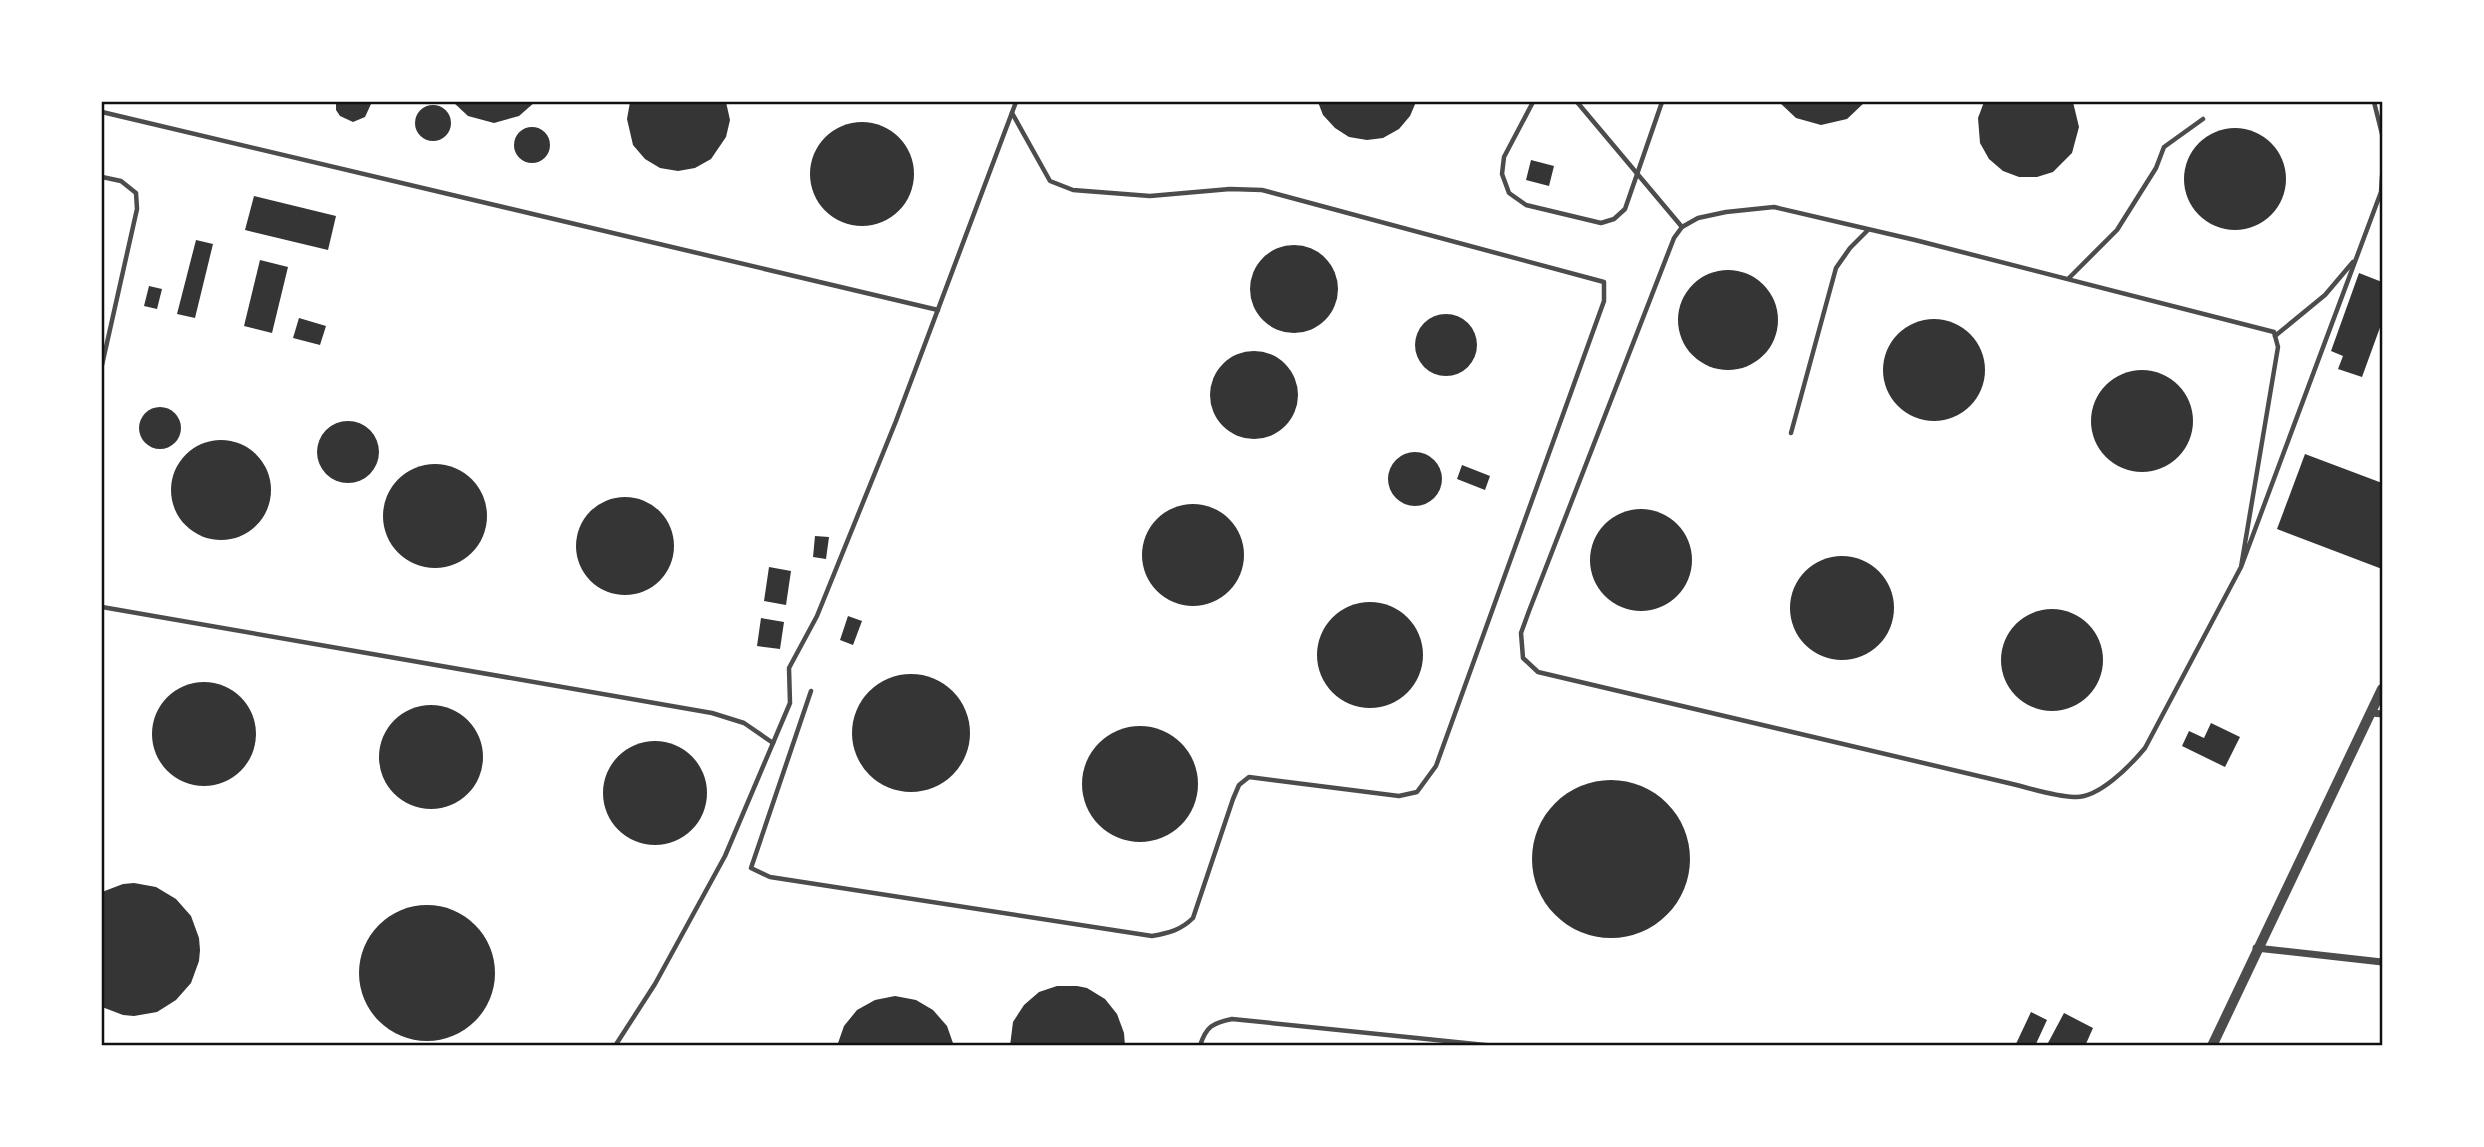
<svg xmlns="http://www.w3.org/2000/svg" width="2484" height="1147" viewBox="0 0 2484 1147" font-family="Spectral,serif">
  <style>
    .building { fill: #353535 }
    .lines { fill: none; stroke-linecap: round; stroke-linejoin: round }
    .service { stroke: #4c4c4c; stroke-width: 4.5 }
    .minor { stroke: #4c4c4c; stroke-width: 7 }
    .tertiary { stroke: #4c4c4c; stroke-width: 10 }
    .neatline { fill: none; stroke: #111; stroke-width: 2.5 }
  </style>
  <rect width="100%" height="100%" fill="#fff"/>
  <g class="building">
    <path d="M336,102H371V104L365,117L353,122L340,116L336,110Z"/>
    <path d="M453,102H535L519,116L494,123L468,116Z"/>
    <path d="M630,102H726L730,120L726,137L711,159L695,168L678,171L660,168L645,159L633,145L627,119Z"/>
    <path d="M1318,102H1416L1410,116L1399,129L1383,138L1367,140L1349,137L1335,128L1323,115Z"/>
    <path d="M1779,102H1865L1847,119L1821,125L1796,118Z"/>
    <path d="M1984,102H2073L2079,127L2072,153L2053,172L2037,177H2019L2003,171L1989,159L1980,143L1978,118Z"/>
    <circle cx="433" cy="123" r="18"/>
    <circle cx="862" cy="174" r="52"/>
    <circle cx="532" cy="145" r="18"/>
    <circle cx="2235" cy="179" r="51"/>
    <path d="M1531,160L1554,166L1549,186L1526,180Z"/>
    <path d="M254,196L336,216L328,250L245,230Z"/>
    <path d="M196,240L213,244L195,318L177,314Z"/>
    <circle cx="1294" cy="289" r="44"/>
    <path d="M260,260L288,267L272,333L244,326Z"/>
    <circle cx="1728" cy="320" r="50"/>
    <path d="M2359,273L2382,282V322L2362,377L2338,369L2343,356L2331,351Z"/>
    <path d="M149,286L162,289L157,309L144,306Z"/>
    <circle cx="1446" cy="345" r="31"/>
    <path d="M299,318L326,326L320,345L293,338Z"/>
    <circle cx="1934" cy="370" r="51"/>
    <circle cx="1254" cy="395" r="44"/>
    <circle cx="2142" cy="421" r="51"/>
    <circle cx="160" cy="428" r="21"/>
    <circle cx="348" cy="452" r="31"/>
    <circle cx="221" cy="490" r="50"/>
    <circle cx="1415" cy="479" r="27"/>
    <path d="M2305,454L2382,483V569L2277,529Z"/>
    <circle cx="435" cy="516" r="52"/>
    <path d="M1462,465L1490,476L1485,490L1457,479Z"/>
    <circle cx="625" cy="546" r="49"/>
    <circle cx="1193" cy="555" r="51"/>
    <circle cx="1641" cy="560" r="51"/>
    <path d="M815,536L829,537L826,559L813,557Z"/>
    <circle cx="1842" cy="608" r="52"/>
    <path d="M769,567L791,571L786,605L764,601Z"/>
    <circle cx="1370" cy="655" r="53"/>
    <circle cx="2052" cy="660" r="51"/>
    <path d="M848,616L862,621L853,645L840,640Z"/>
    <path d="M761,618L784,622L780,649L757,646Z"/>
    <circle cx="911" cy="733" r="59"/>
    <circle cx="204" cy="734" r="52"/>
    <circle cx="431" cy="757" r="52"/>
    <path d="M2211,723L2240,737L2225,767L2182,746L2189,731L2204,738Z"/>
    <circle cx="1140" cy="784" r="58"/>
    <circle cx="655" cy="793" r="52"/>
    <circle cx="1611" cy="859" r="79"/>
    <path d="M134,883L156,887L176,899L191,916L199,938L200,950L199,961L191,983L176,1000L157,1012L134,1016L123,1015L102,1007V892L123,884Z"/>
    <circle cx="427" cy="973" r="68"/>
    <path d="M1057,986H1077L1087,988L1105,999L1117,1014L1124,1033L1125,1046H1010L1013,1022L1024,1005L1039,992Z"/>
    <path d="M895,996L916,1000L933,1010L947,1026L954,1046H837L844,1026L857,1010L875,1000Z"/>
    <path d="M2031,1012L2047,1020L2035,1046H2015Z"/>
    <path d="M2064,1013L2093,1028L2085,1046H2053L2048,1043Z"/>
  </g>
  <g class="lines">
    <g class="service">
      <path d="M1533,102L1504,157L1502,174L1509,193L1526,205L1601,223L1614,219L1625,209L1662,102"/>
      <path d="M1577,102L1682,227"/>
      <path d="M2374,102L2382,134"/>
      <path d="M102,112L938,310"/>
      <path d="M102,177L121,181L136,193L137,209L102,365"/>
      <path d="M2069,278L2117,230L2156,168L2164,147L2203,119"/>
      <path d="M2275,336L2325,295L2353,262"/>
      <path d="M1791,433L1836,268L1850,248L1868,230"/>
      <path d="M2241,567L2278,347L2274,332L1915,240L1774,207L1726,212L1698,218L1682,227L1674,238L1529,611L1521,633L1523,658L1538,672L2004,782C2027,787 2051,796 2074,797C2098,799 2130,766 2145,748L2241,567L2381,192L2382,176"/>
      <path d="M102,607L712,713L744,723L773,743"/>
      <path d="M811,691L751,868L770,877L1152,936C1169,933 1181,930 1193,918L1233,799L1239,785L1249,777L1399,796L1417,792L1436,766L1604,301V282L1262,190L1230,189L1150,196L1073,190L1050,181L1012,113"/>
      <path d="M615,1046L655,984L725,856L790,703L789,668L817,616L896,421L1016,102"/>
      <path d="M1200,1046C1206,1026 1213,1023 1232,1019L1495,1046"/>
    </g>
    <g class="minor">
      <path d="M2372,713L2382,714"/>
      <path d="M2256,948L2382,962"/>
    </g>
    <path class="tertiary" d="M2212,1046L2382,689"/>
  </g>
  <rect width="2484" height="1147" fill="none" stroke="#ffffff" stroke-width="206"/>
  <rect x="103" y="103" width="2278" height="941" class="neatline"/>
</svg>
